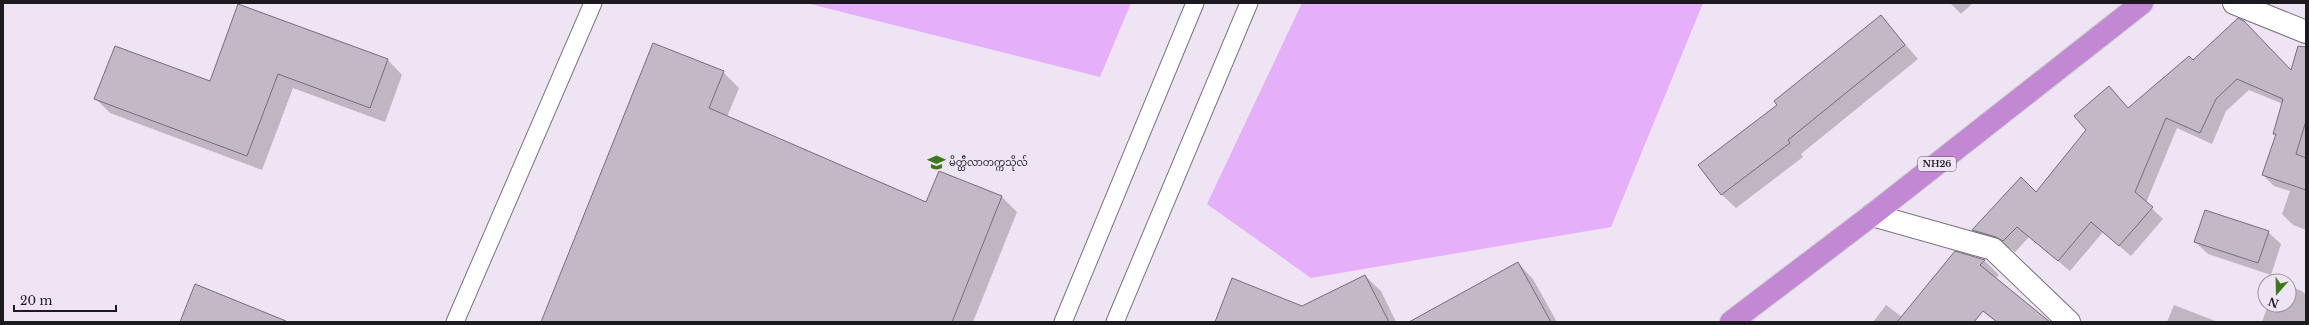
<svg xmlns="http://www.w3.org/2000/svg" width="2309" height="325" viewBox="0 0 2309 325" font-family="'Libre Baskerville','Noto Sans Myanmar',serif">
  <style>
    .water { fill: #e6aff9 }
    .shadow { fill: #0003 }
    .building { fill: #c3b9c6; stroke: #766d7a }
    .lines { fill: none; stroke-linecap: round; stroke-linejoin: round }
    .service-casing { stroke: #7c727f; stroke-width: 19 }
    .minor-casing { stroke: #7c727f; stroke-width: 24 }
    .tertiary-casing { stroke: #7c727f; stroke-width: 24 }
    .trunk-casing { stroke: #cdcdce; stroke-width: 24 }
    .service { stroke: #fff; stroke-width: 17 }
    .minor { stroke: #fff; stroke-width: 22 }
    .tertiary { stroke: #fff; stroke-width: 22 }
    .trunk { stroke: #c288d4; stroke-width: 22 }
    .labels { text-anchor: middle; stroke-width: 3; stroke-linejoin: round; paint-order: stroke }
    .shield { fill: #efe4f3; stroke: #5c575f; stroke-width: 1 }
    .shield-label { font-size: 9px; font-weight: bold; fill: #1d1a1f }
    .poi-label { font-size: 10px; fill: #1d1a1f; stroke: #efe4f3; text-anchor: start }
  </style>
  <rect width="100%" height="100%" fill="#efe4f3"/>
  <g class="water">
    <path d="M806,3H1131L1100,77Z"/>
    <path d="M1302,3H1703L1611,227L1311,278L1207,204Z"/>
  </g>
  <g class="shadow">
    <path d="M1950,3H1973L1961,14Z"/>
    <path d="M239,5L388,60L402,75L385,122L293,88L262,170L110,113L96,99L211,83Z"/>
    <path d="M1881,16L1918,59L1801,154L1803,157L1736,208L1722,195L1699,165L1779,105Z"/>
    <path d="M2193,61L2306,87V230L2293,225L2282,214L2290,191L2274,186L2263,175L2277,136L2274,133L2283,104L2249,90L2226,111L2212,144L2177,128L2146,203L2163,219L2131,256L2103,232L2070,271L2029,237L2015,252L2009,248L1984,241L1973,230L2037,193L2087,130L2109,87L2129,109Z"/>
    <path d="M723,72L739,88L727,117L927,204L940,172L1002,197L1017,212L973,322H542Z"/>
    <path d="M2268,232L2281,244L2271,275L2208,254L2195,242Z"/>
    <path d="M1955,252L1985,261L1999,275L1995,279L2048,322H2020Z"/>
    <path d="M1518,263L1533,279L1557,322H1411Z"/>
    <path d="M1365,276L1381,291L1396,322H1216L1302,307Z"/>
    <path d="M2289,286L2302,291L2306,295V322H2262L2268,305H2289Z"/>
    <path d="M1886,305L1902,317L1964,322H1873Z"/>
    <path d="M2174,305L2218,322H2167Z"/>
  </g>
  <g class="building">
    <path d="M238,4L388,59L370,108L278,74L247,156L94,99L115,46L210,81Z"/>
    <path d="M1881,15L1905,45L1788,140L1790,143L1721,195L1698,165L1777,105L1774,101Z"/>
    <path d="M2238,18L2244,21L2291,70L2298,46L2306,47V121L2296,154L2306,158V190L2262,175L2276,134H2273L2283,99L2237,79L2216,99L2200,133L2166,118L2135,192L2153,207L2119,246L2091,222L2058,261L2017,227L2003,241L1996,237L1972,230L2021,177L2036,192L2086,130L2074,116L2109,86L2128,108L2189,56L2193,60Z"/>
    <path d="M653,43L724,71L709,108L926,202L939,171L1002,196L952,322H541Z"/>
    <path d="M2205,210L2269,231L2258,263L2194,242Z"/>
    <path d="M1955,251L1985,260L1980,265L2050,322H1997L1983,311L1974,322H1897Z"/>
    <path d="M1518,262L1551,322H1409Z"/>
    <path d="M1365,275L1389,322H1215L1232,278L1302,306Z"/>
    <path d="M195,284L286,321L285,322H180Z"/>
  </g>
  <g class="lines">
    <defs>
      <g id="service">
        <path d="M455,322L593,3"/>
        <path d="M1063,322L1195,3"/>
        <path d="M1115,322L1249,3"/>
      </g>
      <path id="minor" d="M1872,215L1993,249L2069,322"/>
      <path id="tertiary" d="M2234,3L2306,32"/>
      <path id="trunk" d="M1731,322L1872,215L2142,3"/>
    </defs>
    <use href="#service" class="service-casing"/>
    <use href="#minor" class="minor-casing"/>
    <use href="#tertiary" class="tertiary-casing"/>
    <use href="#trunk" class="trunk-casing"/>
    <use href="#service" class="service"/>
    <use href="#minor" class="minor"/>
    <use href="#tertiary" class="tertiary"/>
    <use href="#trunk" class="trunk"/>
  </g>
  <defs>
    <symbol id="university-bare" viewBox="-9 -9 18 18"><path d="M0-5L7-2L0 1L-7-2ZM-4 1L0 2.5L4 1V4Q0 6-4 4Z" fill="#3a7a17" stroke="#efe4f3" stroke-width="2.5" paint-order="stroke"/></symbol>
  </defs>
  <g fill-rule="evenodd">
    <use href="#university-bare" x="924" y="150" width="25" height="25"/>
  </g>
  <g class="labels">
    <rect class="shield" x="1918" y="157" width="38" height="14" rx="3"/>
    <g class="shield-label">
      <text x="1937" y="167">NH26</text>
    </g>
    <g class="poi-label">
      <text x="949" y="166">မိတ္ထီလာတက္ကသိုလ်</text>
    </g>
  </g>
  <rect width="2309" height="325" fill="none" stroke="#1d1a1f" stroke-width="8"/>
  <g transform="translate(2277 293) rotate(200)"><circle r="19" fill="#efe4f3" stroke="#9b939e"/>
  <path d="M0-3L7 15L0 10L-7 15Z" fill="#3a7a17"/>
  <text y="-6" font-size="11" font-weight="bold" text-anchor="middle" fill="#1d1a1f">N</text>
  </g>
  <path d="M14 305v6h102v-6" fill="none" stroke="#1d1a1f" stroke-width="2"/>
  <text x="20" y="305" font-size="12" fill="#1d1a1f" stroke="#efe4f3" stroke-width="3" paint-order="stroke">20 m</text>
</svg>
